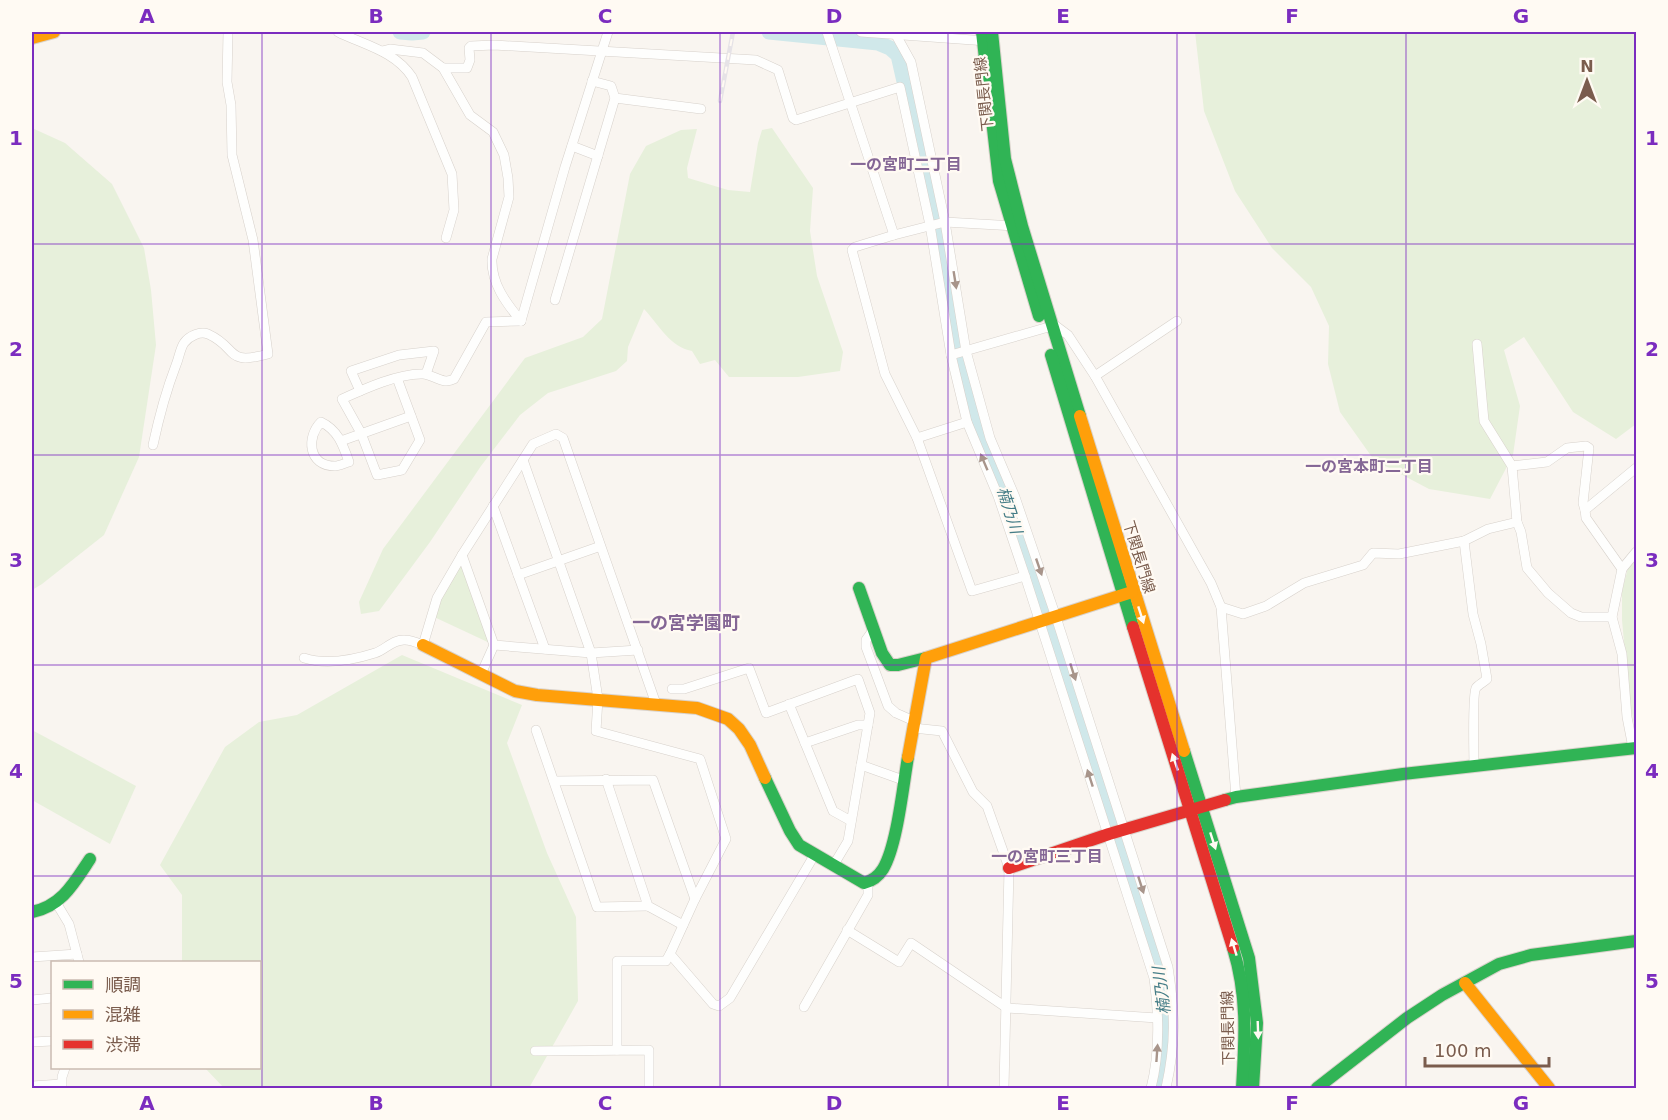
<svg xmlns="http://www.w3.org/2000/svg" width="1668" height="1120" viewBox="0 0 1668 1120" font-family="'DejaVu Sans','Noto Sans JP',sans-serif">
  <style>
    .green { fill: #e7f0db }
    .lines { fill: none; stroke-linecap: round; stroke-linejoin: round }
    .river { stroke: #d0e8ea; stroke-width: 15 }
    .street-casing { stroke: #d7d1cb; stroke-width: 10 }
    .fast-casing { stroke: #d9d2cb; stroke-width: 14 }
    .slow-casing { stroke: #d9d2cb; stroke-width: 14 }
    .jam-casing { stroke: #d9d2cb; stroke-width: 14 }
    .street { stroke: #fefefd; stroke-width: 9 }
    .fast { stroke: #30b455; stroke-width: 12 }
    .slow { stroke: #ff9f0a; stroke-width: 12 }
    .jam { stroke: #e5322d; stroke-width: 12 }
    .rail-casing { stroke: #e6e3e7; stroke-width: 4.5 }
    .rail { stroke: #fffaf3; stroke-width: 2; stroke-dasharray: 7; stroke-linecap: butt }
    .oneway { fill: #a8958b }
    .oneway2 { fill: #fffaf3 }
    .grid { fill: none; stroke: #7b2cbf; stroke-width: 1.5; stroke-opacity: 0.55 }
    .labels { text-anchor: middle; stroke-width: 4.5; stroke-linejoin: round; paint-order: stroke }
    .street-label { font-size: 15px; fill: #7a5c4d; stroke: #fffaf3 }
    .neighbourhood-label { font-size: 16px; font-weight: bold; fill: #846695; stroke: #fffaf3 }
    .water-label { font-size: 16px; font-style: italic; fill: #437c86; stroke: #fffaf3 }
    .quarter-label { font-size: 18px; font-weight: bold; fill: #846695; stroke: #fffaf3 }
    .neatline { fill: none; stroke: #7b2cbf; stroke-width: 2 }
    .grid-label { font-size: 20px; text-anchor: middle; font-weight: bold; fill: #7b2cbf }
  </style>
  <rect width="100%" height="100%" fill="#f9f5f0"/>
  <g class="green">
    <path d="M1195,32H1636V424L1616,439L1573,412L1524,337L1504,350L1520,406L1513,455L1490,499L1429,489L1374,460L1340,412L1328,364L1329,326L1311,287L1272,248L1235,191L1204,111Z"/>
    <path d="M32,128L65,143L112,184L144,248L151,290L156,345L139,457L104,535L42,584L32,590Z"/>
    <path d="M772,128L813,188L810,231L817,276L843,352L840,371L798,377H729L715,360L700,364L692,351C670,347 659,325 644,309L628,347L627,361L616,371L548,393L520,415L481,466L430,542L379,611L361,614L359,602L383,549L525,358L583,337L602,319L630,174L646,146L681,130L697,129L687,168L688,178L728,190L750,192L758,143L762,130Z"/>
    <path d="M462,555L494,645L432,616Z"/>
    <path d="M1636,558V736L1629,697L1622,620V591L1629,564Z"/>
    <path d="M402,655L522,705L507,743L547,853L576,917L578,1001L529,1088H224L205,1068H260V962H182V895L160,865L225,747L259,722L297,715Z"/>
    <path d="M32,730L136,786L110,844L32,800Z"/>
  </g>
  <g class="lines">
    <g class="river">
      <path d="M400,32L412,33L423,32"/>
      <path d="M769,32L878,43L890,48L898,55L935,218L971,407L987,455L1001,482L1160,968C1167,1009 1167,1047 1159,1088"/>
    </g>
    <defs>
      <g id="street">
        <path d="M338,32C364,45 395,51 412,77L452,174L454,210L446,238"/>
        <path d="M827,32L894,235L945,222L1015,226"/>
        <path d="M861,32L987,41"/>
        <path d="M896,35L911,62L945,222L966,351L990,438L1015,497L1056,617L1168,967C1175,1013 1176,1043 1166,1088"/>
        <path d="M382,51L390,49L423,53L443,68L470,115L493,132L504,155L508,178L509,197L492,259C491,283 506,303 521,321"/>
        <path d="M443,68H467L470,60L469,48L471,46L494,45L756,60L778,70L793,118L796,120L900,87L930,225L951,355L967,422L998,496L1025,576L1154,978C1159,1015 1160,1053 1151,1088"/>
        <path d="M615,98L701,109"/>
        <path d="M572,146L598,156"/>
        <path d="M894,235L855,247L852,250L885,374L917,438L972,591L1025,576"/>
        <path d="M555,300L615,98L611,86L592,81"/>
        <path d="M521,321L565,167L608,32"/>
        <path d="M1052,323L1068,335L1095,376L1211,583L1221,607L1236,797"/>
        <path d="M1477,344L1484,421L1512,466L1517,522L1521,532L1527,568L1548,593L1571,613L1581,617H1612"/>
        <path d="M951,355L1052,326"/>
        <path d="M1095,376L1177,321"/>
        <path d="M397,378L420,440L402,470L377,475L361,433L342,399C364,389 399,373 423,374C435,375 442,385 454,379L486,322L521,321"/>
        <path d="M360,391L351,371L399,355L434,351L426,374"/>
        <path d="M321,422C338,430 343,445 349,462C345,463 339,466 335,466C308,466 306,437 321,422Z"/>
        <path d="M917,438L967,422"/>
        <path d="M341,441L411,416"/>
        <path d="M153,445C159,417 166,391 176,365C179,358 180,349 184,343C189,336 200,331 208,334C239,348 224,366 268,354L253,240L232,155L231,105L227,82L228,32"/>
        <path d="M523,460L591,653L598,699L596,731L700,759L726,839L695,899L670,954L713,1004L719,1006L730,998L815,854"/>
        <path d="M1512,466L1547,462L1567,448L1586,446L1589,448L1583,503L1585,510"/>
        <path d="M493,506L545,649"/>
        <path d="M1464,541L1473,614L1481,644L1487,679C1484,682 1478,685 1476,688C1472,694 1474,755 1474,767"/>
        <path d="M462,555L494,645L481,674"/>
        <path d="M1622,569L1586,518L1585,510L1636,468"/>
        <path d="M518,575L598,547"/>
        <path d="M1221,607L1243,614L1266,606L1304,583L1363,565L1373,553L1399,554L1464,541L1488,529L1517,522"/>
        <path d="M874,629L866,640V647L888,706L896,713L914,721"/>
        <path d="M494,645L591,653L638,650"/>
        <path d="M304,658C326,665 353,660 375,653C385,650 393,639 405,640C411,640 418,643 423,645L437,598L462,555L533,444L556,434L563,438L656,704"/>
        <path d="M672,689H684L749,668L766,713L858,679L870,713L848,841L833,866"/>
        <path d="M789,704L833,811L851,821"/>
        <path d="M913,728L942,731L973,792L987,806L1009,868L1004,1088"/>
        <path d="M536,730L597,907L648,906"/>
        <path d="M805,743L858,725H868"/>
        <path d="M1633,748L1627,717L1622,654L1612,617L1622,569L1636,552"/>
        <path d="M861,765L903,780"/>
        <path d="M606,779L648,906L683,925"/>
        <path d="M554,781L653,780L695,899"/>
        <path d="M57,904L69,924L79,962"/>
        <path d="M847,930L899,962L911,943L1007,1008L1157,1018"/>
        <path d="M32,957L77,954"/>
        <path d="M32,1000L52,998"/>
        <path d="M804,1007L868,895V883"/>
        <path d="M32,1042L52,1041"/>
        <path d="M617,1050V961H666L670,954"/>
        <path d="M535,1051L649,1050V1088"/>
        <path d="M32,1086L61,1084"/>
        <path d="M62,1088V1077L65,1068"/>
      </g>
      <g id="fast">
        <path d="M982,32L999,181L1039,316"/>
        <path d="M992,32L1005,159L1022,226L1080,416"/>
        <path d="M1051,355L1133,627"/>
        <path d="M859,588L882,653L890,665H898L926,658"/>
        <path d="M1184,751L1249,958L1257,1023L1253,1088"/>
        <path d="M765,778L790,831L799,845L864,883C872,881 878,877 883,869C897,846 903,786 908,757"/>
        <path d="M1225,800L1236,797L1403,774L1636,748"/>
        <path d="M32,912C62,906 74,883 90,859"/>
        <path d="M1233,948C1248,997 1245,1038 1242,1088"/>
        <path d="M1317,1088L1407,1018L1442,995L1499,964L1531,955L1636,941"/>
      </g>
      <g id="slow">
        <path d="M32,38L54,32"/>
        <path d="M1080,416L1184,751"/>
        <path d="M423,645L515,691L537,695L697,708L728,719L739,729L750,745L765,778"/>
        <path d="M908,757L926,658L1132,592"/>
        <path d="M1465,983L1549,1088"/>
      </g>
      <g id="jam">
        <path d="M1133,627L1233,948"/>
        <path d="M1009,868L1109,834L1225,800"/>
      </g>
    </defs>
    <use href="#street" class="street-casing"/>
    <use href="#fast" class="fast-casing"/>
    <use href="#slow" class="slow-casing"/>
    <use href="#jam" class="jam-casing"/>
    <use href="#street" class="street"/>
    <use href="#fast" class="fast"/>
    <use href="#slow" class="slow"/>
    <use href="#jam" class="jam"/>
    <defs>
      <path id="rail" d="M720,101L733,32"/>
    </defs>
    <use href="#rail" class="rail-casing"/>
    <use href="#rail" class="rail"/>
  </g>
  <defs><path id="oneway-solid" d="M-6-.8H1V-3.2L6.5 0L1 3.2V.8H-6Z" transform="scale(1.5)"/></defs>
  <g class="oneway">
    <use href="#oneway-solid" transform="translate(955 280) rotate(81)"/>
    <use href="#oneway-solid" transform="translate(984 462) rotate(-113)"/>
    <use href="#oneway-solid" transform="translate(1039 567) rotate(71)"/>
    <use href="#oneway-solid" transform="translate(1073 672) rotate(72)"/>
    <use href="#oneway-solid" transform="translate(1090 778) rotate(-108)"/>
    <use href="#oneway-solid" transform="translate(1141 885) rotate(72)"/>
    <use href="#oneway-solid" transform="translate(1157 1053) rotate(-86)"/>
  </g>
  <g class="oneway2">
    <use href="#oneway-solid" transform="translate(1141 615) rotate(72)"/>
    <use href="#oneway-solid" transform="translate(1175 762) rotate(-109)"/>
    <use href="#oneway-solid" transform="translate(1213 841) rotate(72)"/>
    <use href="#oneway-solid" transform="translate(1234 947) rotate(-107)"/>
    <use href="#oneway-solid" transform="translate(1258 1030) rotate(88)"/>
  </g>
  <path class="grid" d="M262,32V1088M491,32V1088M720,32V1088M948,32V1088M1177,32V1088M1406,32V1088M32,244H1636M32,455H1636M32,665H1636M32,876H1636"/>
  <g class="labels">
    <g class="street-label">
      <text transform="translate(984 94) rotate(-96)" y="5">下関長門線</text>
      <text transform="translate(1139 557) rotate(73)" y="5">下関長門線</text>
      <text transform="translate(1228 1028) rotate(-91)" y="5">下関長門線</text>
    </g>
    <g class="neighbourhood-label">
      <text x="906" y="170">一の宮町二丁目</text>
      <text x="1369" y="472">一の宮本町二丁目</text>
      <text x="1047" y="862">一の宮町三丁目</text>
    </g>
    <g class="water-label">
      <text transform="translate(1010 510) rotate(72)" y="6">楠乃川</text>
      <text transform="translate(1161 991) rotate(-97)" y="6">楠乃川</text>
    </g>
    <g class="quarter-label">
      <text x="686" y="629">一の宮学園町</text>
    </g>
  </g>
  <rect width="1668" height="1120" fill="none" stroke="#fffaf3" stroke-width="66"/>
  <rect x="51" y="961" width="210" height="108" fill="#fffaf3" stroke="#cabbb1" stroke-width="1.5"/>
  <rect x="63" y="980" width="30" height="9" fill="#30b455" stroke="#cabbb1" stroke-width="1.5"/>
  <text x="105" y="991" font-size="18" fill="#7a5c4d">順調</text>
  <rect x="63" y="1010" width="30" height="9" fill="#ff9f0a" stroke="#cabbb1" stroke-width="1.5"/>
  <text x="105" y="1021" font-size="18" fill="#7a5c4d">混雑</text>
  <rect x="63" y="1040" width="30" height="9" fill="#e5322d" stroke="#cabbb1" stroke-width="1.5"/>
  <text x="105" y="1051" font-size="18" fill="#7a5c4d">渋滞</text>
  <g transform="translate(1587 81)" stroke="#fffaf3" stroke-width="4.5" paint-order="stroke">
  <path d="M0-4.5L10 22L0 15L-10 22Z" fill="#7a5c4d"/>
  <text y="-9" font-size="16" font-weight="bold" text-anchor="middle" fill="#7a5c4d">N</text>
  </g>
  <path d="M1425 1057v9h124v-9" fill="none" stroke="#7a5c4d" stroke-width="3"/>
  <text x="1434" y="1057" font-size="18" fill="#7a5c4d" stroke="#fffaf3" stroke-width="4.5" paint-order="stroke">100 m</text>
  <rect x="33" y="33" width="1602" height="1054" class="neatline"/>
  <g class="grid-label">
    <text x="147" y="23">A</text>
    <text x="376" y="23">B</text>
    <text x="605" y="23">C</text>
    <text x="834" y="23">D</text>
    <text x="1063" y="23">E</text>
    <text x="1292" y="23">F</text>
    <text x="1521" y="23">G</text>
    <text x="16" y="145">1</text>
    <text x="1652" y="145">1</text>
    <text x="16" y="356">2</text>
    <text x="1652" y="356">2</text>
    <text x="16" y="567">3</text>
    <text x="1652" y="567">3</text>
    <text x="16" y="778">4</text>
    <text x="1652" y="778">4</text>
    <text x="16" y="988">5</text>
    <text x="1652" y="988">5</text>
    <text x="147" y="1110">A</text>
    <text x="376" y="1110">B</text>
    <text x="605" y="1110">C</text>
    <text x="834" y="1110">D</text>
    <text x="1063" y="1110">E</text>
    <text x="1292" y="1110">F</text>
    <text x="1521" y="1110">G</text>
  </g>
</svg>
